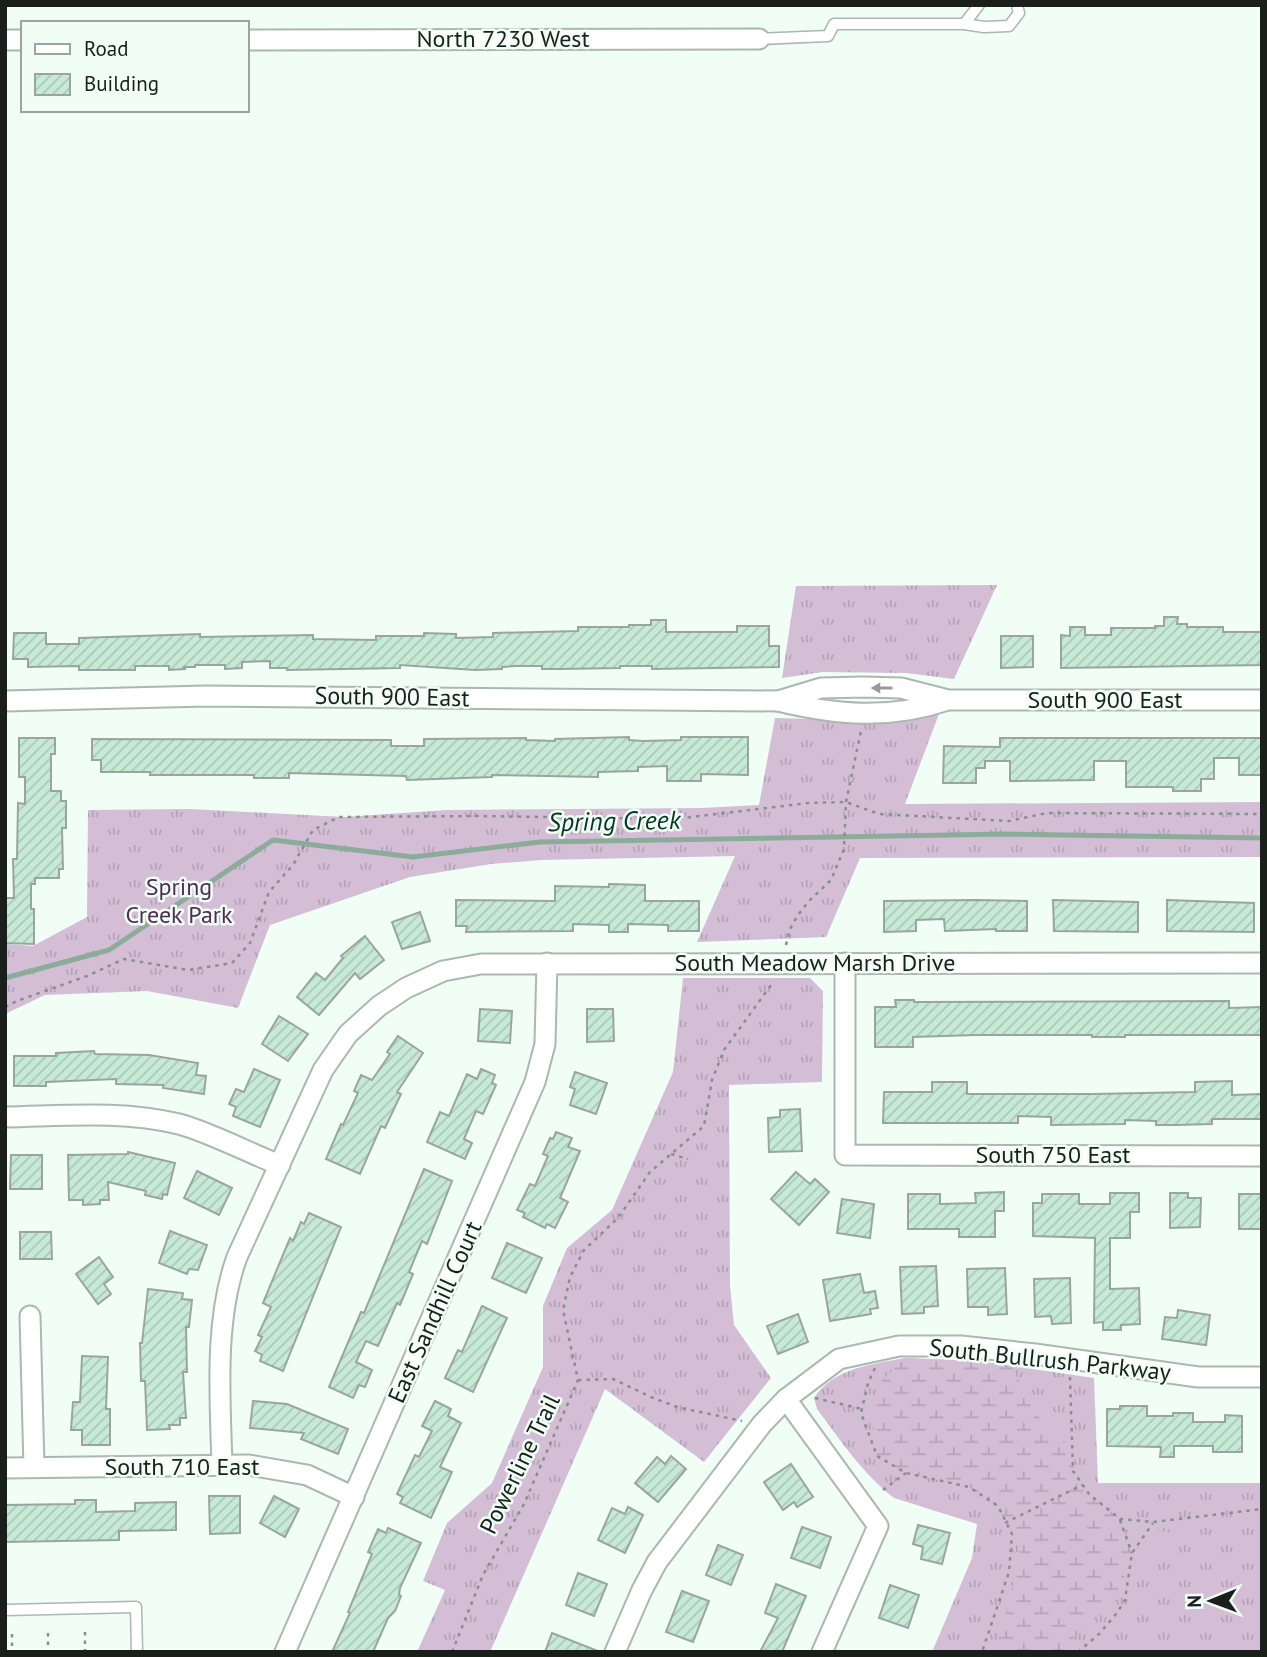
<svg xmlns="http://www.w3.org/2000/svg" width="1267" height="1657" viewBox="0 0 1267 1657" font-family="'PT Sans',sans-serif">
  <style>
    .grass { fill: url(#grass-tufts) }
    .wetland { fill: url(#wetland-marsh) }
    .garden { fill: #d4bed6 }
    .lines { fill: none; stroke-linecap: round; stroke-linejoin: round }
    .stream { stroke: #8bac99; stroke-width: 5 }
    .building { fill: url(#building-hatch); stroke: #99a69f; stroke-width: 2 }
    .service-casing { stroke: #abb8b0; stroke-width: 13 }
    .minor-casing { stroke: #abb8b0; stroke-width: 23 }
    .path { stroke: #87908b; stroke-width: 2.5; stroke-dasharray: 3.5 5; stroke-linecap: butt }
    .service { stroke: #fff; stroke-width: 10 }
    .minor { stroke: #fff; stroke-width: 19 }
    .oneway { fill: #989a99 }
    .labels { text-anchor: middle; stroke-width: 5; stroke-linejoin: round; paint-order: stroke }
    .street-label { font-size: 24px; fill: #1a1f1c; stroke: #f0fef6 }
    .park-label { font-size: 24px; fill: #502d53; stroke: #f0fef6 }
    .water-label { font-size: 26px; font-style: italic; fill: #063522; stroke: #f0fef6 }
  </style>
  <defs>
    <pattern id="grass-tufts" width="24" height="20" patternUnits="userSpaceOnUse" patternTransform="scale(1.75)"><rect width="24" height="20" fill="#d4bed6"/><path d="M3 7l-1-3M5 7V3M7 7l1-3M15 17l-1-3M17 17v-4M19 17l1-3" fill="none" stroke="#b5a3b7"/></pattern>
    <pattern id="wetland-marsh" width="20" height="14" patternUnits="userSpaceOnUse" patternTransform="scale(1.75)"><rect width="20" height="14" fill="#d4bed6"/><path d="M1 5h8M5 5V1M11 12h8M15 12V8" fill="none" stroke="#b5a3b7"/></pattern>
    <pattern id="building-hatch" width="6" height="6" patternUnits="userSpaceOnUse" patternTransform="scale(1.75)"><rect width="6" height="6" fill="#c7ead6"/><path d="M-1 1l2-2M0 6l6-6M5 7l2-2" fill="none" stroke="#aac8b7"/></pattern>
  </defs>
  <rect width="100%" height="100%" fill="#f0fef6"/>
  <g class="grass">
    <path d="M997,585L954,679L906,673L823,672L782,678L796,586Z"/>
    <path d="M939,714L905,804L1262,802V857L860,858L826,937L697,942L735,856L542,860L491,864L410,877L270,925L238,1008L147,991L45,995L5,1014V944L33,946L87,917L88,810L190,809L344,817L447,810L701,808L759,805L775,718L893,721Z"/>
    <path d="M683,978H810L823,991L822,1082L729,1085L730,1286L734,1325L771,1378L704,1462L605,1389L490,1652H417L445,1590L423,1581L447,1523L492,1483L543,1367V1306L567,1248L612,1210L673,1072Z"/>
    <path d="M905,1358L978,1361L1094,1378L1098,1483H1262V1652H932L972,1558L977,1524L894,1498C862,1473 841,1441 817,1409L814,1398C833,1368 873,1364 905,1358Z"/>
  </g>
  <path class="wetland" d="M905,1358L978,1361L1011,1366L1043,1424L1073,1451L1074,1471L1089,1494L1120,1519L1132,1553L1119,1593L1063,1650L1057,1652H996L1021,1552L997,1506L969,1487L906,1473L877,1456L873,1423L881,1382Z"/>
  <path class="garden" d="M1157,1530L1168,1532L1175,1543C1171,1554 1161,1566 1150,1567L1138,1560L1137,1549L1150,1532Z"/>
  <g class="lines">
    <path class="stream" d="M5,978L109,950L273,840L413,857L540,842L1005,834L1262,838"/>
  </g>
  <g class="building">
    <path d="M1164,617H1178L1177,624H1187V627H1223V632H1262V665L1061,668V635L1070,636V627H1085V635H1111V628H1155V626H1164Z"/>
    <path d="M651,620H666V632H737V626H769V646H779V667L652,669V666H620V668L560,669H542V666H515L502,667V669L475,670L400,665V668L287,670V668H270V661L242,662V668L225,669V665H195V667H184L185,669L169,670V666H135V670H79V666L28,667V659H13L14,633H46V644H79V638L200,634V637L313,635V639L376,640V636H424V633L456,634V638L493,637V633L578,631V627H629V625H651Z"/>
    <path d="M1001,636H1033V667L1001,668Z"/>
    <path d="M629,737V740L643,741L681,740V737H748V775L701,774V781H667V766L638,767V771L598,772V777L492,775V777L407,780L406,776L289,773V778H254V775H150V772H101V760H92V739L391,740V746H424V739L526,738V740L555,741V739Z"/>
    <path d="M19,738H55V754H51V791H61V801H66V828H62L63,869H59V878H35V884H31V909H34V944L5,943V898H14L13,859H17L18,803L25,804V777H19Z"/>
    <path d="M1000,738H1262V775H1239V758H1214V779H1201V791H1173V787H1126V761H1094V780L1010,781V761H985V768H976V783H943L944,746L1000,747Z"/>
    <path d="M609,884L645,885V901H699V931H668V925L628,924V932H609V925L573,924V931L466,932L467,926H456V900L555,901V886L609,887Z"/>
    <path d="M976,900L1027,901V931H996V929L945,931L944,919L916,920V931L884,932V901Z"/>
    <path d="M1053,900L1138,902V932L1054,931Z"/>
    <path d="M1167,900L1254,903V932L1167,931Z"/>
    <path d="M420,912L430,941L402,949L392,922Z"/>
    <path d="M365,936L384,960L360,979L355,973L319,1015L297,997L316,973L325,980L343,958L341,956Z"/>
    <path d="M895,1000H914V1002L1229,1001V1008L1262,1007V1035H1125V1037H1092V1035H976L913,1037V1047H875V1007H896Z"/>
    <path d="M480,1009L512,1011L510,1043L478,1041Z"/>
    <path d="M587,1009H613L614,1041L587,1042Z"/>
    <path d="M279,1016L308,1034L288,1061L262,1044Z"/>
    <path d="M398,1036L423,1053L397,1092L401,1094L385,1128L381,1126L360,1174L326,1159L341,1124L343,1125L358,1093L354,1091L361,1075L372,1080L390,1054L387,1052Z"/>
    <path d="M94,1051L95,1054L149,1055L198,1063L196,1075L206,1076L204,1094L163,1088V1085L116,1084V1079L46,1082V1086H14V1056H56V1053Z"/>
    <path d="M254,1069L280,1080L260,1127L233,1116L236,1107L229,1104L236,1089L244,1092Z"/>
    <path d="M481,1069L495,1075L492,1083L496,1085L483,1114L476,1111L464,1139L472,1143L465,1159L427,1142L440,1112L449,1116L467,1074L477,1079Z"/>
    <path d="M575,1072L607,1083L596,1114L570,1105L575,1089L570,1087Z"/>
    <path d="M1232,1081V1095L1262,1094V1119H1212V1124L1176,1125H1156V1121L1125,1120V1124L1051,1125V1117L1018,1116V1123H883L884,1092H932V1082H967V1094H1093L1195,1092V1082Z"/>
    <path d="M800,1109L802,1151L769,1152L768,1118L780,1117V1110Z"/>
    <path d="M556,1132L572,1138L568,1147L580,1151L560,1198L568,1202L555,1228L547,1224L545,1228L523,1217L525,1213L517,1210L530,1184L535,1186L548,1156L543,1154L550,1138L553,1139Z"/>
    <path d="M128,1152L175,1163L167,1195L163,1194L162,1199L145,1195L146,1191L108,1182L109,1200H100V1204L83,1205V1200H69L68,1155L128,1154Z"/>
    <path d="M11,1155H42V1189H10Z"/>
    <path d="M424,1169L452,1181L427,1244L422,1241L409,1272L413,1274L400,1305L397,1303L378,1346L366,1341L356,1362L372,1370L365,1387L359,1385L353,1398L329,1387L361,1312L364,1313Z"/>
    <path d="M197,1171L232,1188L219,1215L184,1198Z"/>
    <path d="M796,1172L810,1184L815,1179L829,1192L799,1225L771,1199Z"/>
    <path d="M1004,1192V1211H995V1237H959V1229H908V1194H940V1204L976,1203L975,1193Z"/>
    <path d="M1110,1193H1139V1212H1130V1238H1110V1289L1139,1288L1140,1324L1121,1325V1330H1103V1322L1094,1323L1095,1238L1033,1236V1203H1042V1194H1079V1204H1110Z"/>
    <path d="M1170,1193H1188V1198H1201L1200,1227L1170,1228Z"/>
    <rect x="1239" y="1194" width="23" height="35"/>
    <path d="M842,1199L874,1204L870,1238L837,1233Z"/>
    <path d="M309,1213L341,1227L283,1371L260,1361L262,1355L255,1351L262,1337L258,1335L271,1307L263,1303L290,1238L293,1241L301,1222L304,1224Z"/>
    <path d="M170,1231L207,1245L198,1270L189,1269L187,1274L159,1263Z"/>
    <path d="M20,1232H51L52,1259H20Z"/>
    <path d="M507,1243L542,1258L526,1293L492,1278Z"/>
    <path d="M99,1257L113,1277L104,1284L111,1294L98,1304L76,1274Z"/>
    <path d="M936,1266L938,1306L924,1307V1313L902,1314L900,1267Z"/>
    <path d="M1005,1268L1007,1314L988,1315V1307H968L967,1269Z"/>
    <path d="M860,1274L864,1293L875,1291L878,1308L870,1309L871,1314L830,1321L823,1280Z"/>
    <path d="M1070,1278L1071,1323L1052,1324L1051,1316L1035,1317L1034,1279Z"/>
    <path d="M148,1289L183,1293L182,1299L192,1300L189,1327H186L187,1372H183L186,1418H180V1425H169L170,1429L147,1430L145,1381H141L140,1343H142Z"/>
    <path d="M482,1306L507,1318L473,1392L445,1378L458,1350L462,1352Z"/>
    <path d="M1178,1310L1210,1315L1206,1345L1162,1339L1165,1317L1177,1318Z"/>
    <path d="M798,1314L808,1342L778,1354L767,1326Z"/>
    <path d="M82,1356L108,1357L106,1409H110V1445H82V1430H71L73,1402H80Z"/>
    <path d="M253,1401L287,1404L348,1429L338,1454L301,1439L304,1433L250,1428Z"/>
    <path d="M435,1401L451,1409L448,1416L461,1423L440,1467L452,1472L431,1518L400,1503L403,1497L397,1494L415,1455L419,1457L432,1431L422,1426Z"/>
    <path d="M1120,1406H1147V1416H1173V1413H1193V1422H1225V1415L1242,1416V1452H1213V1446H1174V1457H1160L1161,1447L1107,1446V1409H1120Z"/>
    <path d="M671,1456L686,1469L658,1502L635,1483L657,1457L665,1464Z"/>
    <path d="M791,1464L813,1497L797,1507L794,1502L783,1510L764,1482Z"/>
    <path d="M209,1496H240V1533L210,1534Z"/>
    <path d="M274,1496L299,1509L285,1537L260,1523Z"/>
    <path d="M75,1500H96V1512L135,1511V1503L176,1502V1530L119,1531V1540L5,1542V1505L75,1504Z"/>
    <path d="M628,1507L643,1515L625,1553L598,1540L612,1508L625,1514Z"/>
    <path d="M918,1525L950,1533L942,1564L921,1559L923,1547L913,1544Z"/>
    <path d="M802,1527L831,1537L820,1568L791,1558Z"/>
    <path d="M388,1528L421,1543L400,1588L399,1595L401,1596L395,1611L388,1618L373,1652H332L350,1613L348,1612L372,1554L368,1552L378,1529L386,1533Z"/>
    <path d="M718,1545L743,1555L731,1585L706,1575Z"/>
    <path d="M578,1573L607,1584L594,1616L566,1605Z"/>
    <path d="M776,1584L806,1596L782,1652H760L778,1618L765,1613Z"/>
    <path d="M890,1585L919,1595L908,1628L879,1618Z"/>
    <path d="M682,1591L709,1601L693,1642L666,1632Z"/>
    <path d="M552,1633L598,1651L597,1652H545Z"/>
  </g>
  <g class="lines">
    <defs>
      <g id="service">
        <path d="M964,24L979,5"/>
        <path d="M759,39L828,36L834,24H964L984,27L1009,26L1019,13L1017,5"/>
        <path d="M5,1610L136,1607L137,1652"/>
      </g>
      <g id="minor">
        <path d="M5,40H23"/>
        <path d="M247,40L759,39"/>
        <path d="M948,700C890,720 836,715 778,701L821,688L863,687L901,688L948,700H1262"/>
        <path d="M5,701L206,696L778,701"/>
        <path d="M845,963V1155L1262,1156"/>
        <path d="M5,1117C63,1116 122,1110 179,1124C209,1132 249,1153 280,1165"/>
        <path d="M30,1316L34,1467"/>
        <path d="M786,1399L878,1526L822,1652"/>
        <path d="M222,1464C220,1398 214,1320 237,1257L323,1070L348,1034L379,1006L406,988L443,971L481,964L1262,963"/>
        <path d="M5,1468L249,1465L307,1475L354,1497"/>
        <path d="M285,1652L535,1082L545,1044L547,963"/>
        <path d="M615,1652L642,1590L657,1562L762,1424L786,1399L839,1359L899,1346H961L1035,1354L1198,1377H1262"/>
      </g>
    </defs>
    <use href="#service" class="service-casing"/>
    <use href="#minor" class="minor-casing"/>
    <g class="path">
      <path d="M786,945L790,929L798,915L808,902L831,880L844,849L846,802L861,731"/>
      <path d="M5,1007L17,1001L87,976L124,959L188,970L232,963L250,943L269,892L293,865L313,830L339,817L477,816L675,819L808,803L846,802L879,814L1009,821L1047,813L1262,814"/>
      <path d="M671,1154L688,1159"/>
      <path d="M875,1368L868,1383L861,1413L877,1456L906,1473L969,1487L998,1506L1012,1534L1009,1572L982,1652"/>
      <path d="M1070,1377L1073,1471L1089,1494L1120,1519L1153,1522L1262,1509"/>
      <path d="M578,1380L613,1379L651,1397L677,1407L742,1421"/>
      <path d="M815,1398L862,1409"/>
      <path d="M883,1490L906,1473"/>
      <path d="M1120,1520L1132,1553"/>
      <path d="M1005,1523L1082,1485"/>
      <path d="M85,1632V1652"/>
      <path d="M48,1633V1652"/>
      <path d="M12,1634V1646"/>
      <path d="M452,1652L483,1575L524,1504L578,1380L563,1310L570,1277L584,1250L618,1218L650,1172L704,1126L712,1080L724,1050L774,981"/>
      <path d="M1078,1652L1099,1634L1117,1613L1125,1600L1132,1553L1153,1523"/>
    </g>
    <use href="#service" class="service"/>
    <use href="#minor" class="minor"/>
  </g>
  <defs><path id="oneway-solid" d="M-6-.8H1V-3.2L6.5 0L1 3.2V.8H-6Z" transform="scale(1.75)"/></defs>
  <use class="oneway" href="#oneway-solid" transform="translate(882 688) rotate(-180)"/>
  <g class="labels">
    <g class="street-label">
      <text x="503" y="47">North 7230 West</text>
      <text transform="translate(392 697) rotate(1)" y="8">South 900 East</text>
      <text x="1105" y="708">South 900 East</text>
      <text x="815" y="971">South Meadow Marsh Drive</text>
      <text x="1053" y="1163">South 750 East</text>
      <text transform="translate(435 1312) rotate(-66)" y="8">East Sandhill Court</text>
      <text transform="translate(1050 1360) rotate(6)" y="8">South Bullrush Parkway</text>
      <text transform="translate(520 1464) rotate(-64)" y="8">Powerline Trail</text>
      <text x="182" y="1475">South 710 East</text>
    </g>
    <g class="park-label">
      <text x="179" y="895">Spring<tspan x="179" dy="28">Creek Park</tspan></text>
    </g>
    <g class="water-label">
      <text transform="translate(614 821) rotate(-1)" y="9">Spring Creek</text>
    </g>
  </g>
  <rect width="1267" height="1657" fill="none" stroke="#1a1f1c" stroke-width="14"/>
  <rect x="21" y="21" width="228" height="91" fill="#f0fef6" stroke="#9aa59f" stroke-width="2"/>
  <rect x="35" y="44" width="35" height="10" fill="#ffffff" stroke="#9aa59f" stroke-width="2"/>
  <text x="84" y="56" font-size="21" fill="#1a1f1c">Road</text>
  <rect x="35" y="74" width="35" height="21" fill="url(#building-hatch)" stroke="#9aa59f" stroke-width="2"/>
  <text x="84" y="91" font-size="21" fill="#1a1f1c">Building</text>
  <g transform="translate(1211 1601) rotate(269)" stroke="#f0fef6" stroke-width="5" paint-order="stroke">
  <path d="M0-5L12 26L0 18L-12 26Z" fill="#1a1f1c"/>
  <text y="-10" font-size="19" font-weight="bold" text-anchor="middle" fill="#1a1f1c">N</text>
  </g>
</svg>
